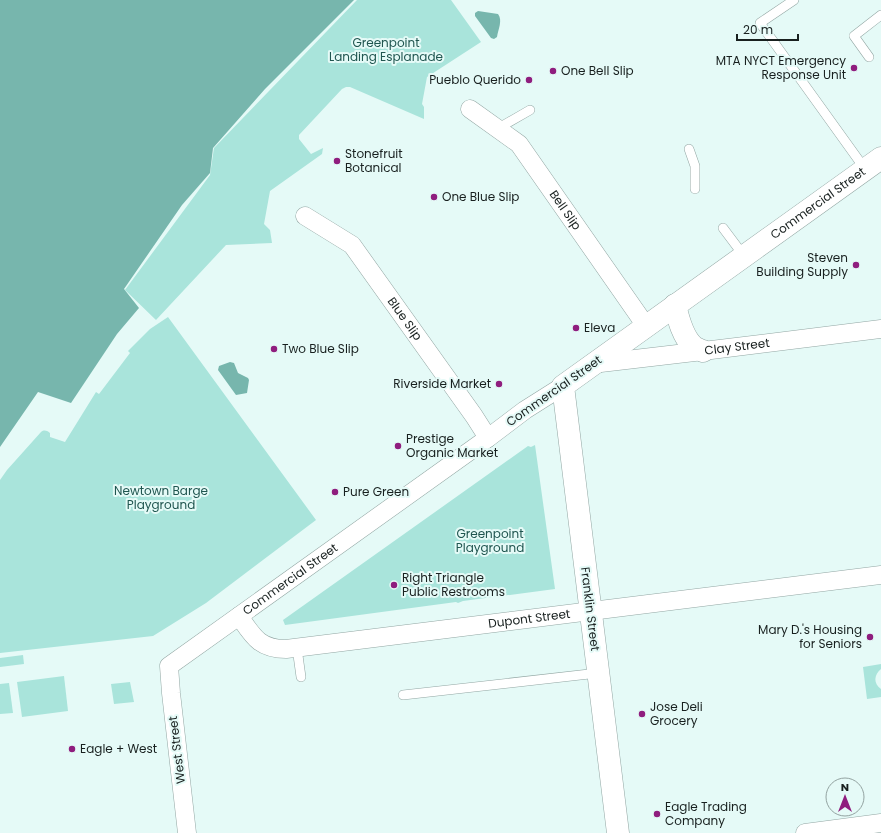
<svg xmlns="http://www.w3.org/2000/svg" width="881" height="833" viewBox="0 0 881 833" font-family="Poppins,sans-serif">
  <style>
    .green { fill: #a9e4db }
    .water { fill: #77b6ad }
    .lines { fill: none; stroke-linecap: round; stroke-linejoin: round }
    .service-casing { stroke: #92a6a3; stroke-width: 10 }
    .minor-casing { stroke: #92a6a3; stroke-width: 19 }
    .tertiary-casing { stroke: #92a6a3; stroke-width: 23 }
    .service { stroke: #fff; stroke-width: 9 }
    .minor { stroke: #fff; stroke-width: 18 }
    .tertiary { stroke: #fff; stroke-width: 22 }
    .poi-dot { fill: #8f1d7e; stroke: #e5faf7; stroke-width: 1.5 }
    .labels { text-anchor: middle; stroke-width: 4; stroke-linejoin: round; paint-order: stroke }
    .park-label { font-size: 12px; fill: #205650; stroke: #e5faf7 }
    .poi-label { font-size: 12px; fill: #18201f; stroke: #e5faf7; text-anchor: start }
    .street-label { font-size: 12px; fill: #18201f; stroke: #e5faf7 }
  </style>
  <rect width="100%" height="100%" fill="#e5faf7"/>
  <g class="green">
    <path d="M357,0H451L481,42L427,77L422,104L424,107V119L350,87H346L342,89L299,135V139L311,154L323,148L322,154L270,191L264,224L270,230L272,243L226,245L156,320L125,290L210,175L214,148Z"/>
    <path d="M168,317L316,520L206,603L153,636L0,653V480L7,470L41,432C44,430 46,430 50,433V437L65,442L96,392L99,394L130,353L128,351L150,329Z"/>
    <path d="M535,445L555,589L463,601L458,603L456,602L285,625L283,620L528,446L531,447Z"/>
    <path d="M23,655L24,664L0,667V658Z"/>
    <path d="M881,664V669C874,675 873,683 881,689V697L867,699L863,667Z"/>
    <path d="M64,676L68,711L22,717L17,682Z"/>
    <path d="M130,682L134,702L114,704L111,684Z"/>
    <path d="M9,683L13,713L0,714V684Z"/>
  </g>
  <g class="water">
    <path d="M0,0H354L265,89L213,148L210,173L182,205L124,289L139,308L117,334L71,403L38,392L0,447Z"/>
    <path d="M478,11L498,14C503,20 498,30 497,37L494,39L491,38L475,16V13Z"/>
    <path d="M230,362L234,363L238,373L248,378L249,380L247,393L236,395L218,370L219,366Z"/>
  </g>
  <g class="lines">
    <defs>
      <g id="service">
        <path d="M794,0L760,23L865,169"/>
        <path d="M869,57L854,36L881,15"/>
        <path d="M497,129L530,110"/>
        <path d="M689,149L695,166V189"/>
        <path d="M723,228L744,256"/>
        <path d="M297,648L301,677"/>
        <path d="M403,695L598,673"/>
      </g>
      <g id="minor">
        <path id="s1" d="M470,109L519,144L646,326"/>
        <path id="s2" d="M305,216L352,245L474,416L488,438"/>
        <path id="s3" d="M592,364L703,351L881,329"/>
        <path id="s4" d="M239,616C253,636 259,649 286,649L881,575"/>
        <path id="s5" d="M187,833L171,693L169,666L488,438L525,410L563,386"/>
        <path d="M805,833L881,823"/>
      </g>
      <g id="tertiary">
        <path d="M675,305C678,318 683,338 694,347C696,348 700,350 703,351"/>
        <path id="s6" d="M618,833L563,386L881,158"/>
      </g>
    </defs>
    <use href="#service" class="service-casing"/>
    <use href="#minor" class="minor-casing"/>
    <use href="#tertiary" class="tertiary-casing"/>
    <use href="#service" class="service"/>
    <use href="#minor" class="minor"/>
    <use href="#tertiary" class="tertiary"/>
  </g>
  <g class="poi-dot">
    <circle cx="854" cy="68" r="4"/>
    <circle cx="553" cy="71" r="4"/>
    <circle cx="529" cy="80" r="4"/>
    <circle cx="337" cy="161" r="4"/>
    <circle cx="434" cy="197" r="4"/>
    <circle cx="856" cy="265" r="4"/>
    <circle cx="576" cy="328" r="4"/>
    <circle cx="274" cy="349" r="4"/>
    <circle cx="499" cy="384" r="4"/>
    <circle cx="398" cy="446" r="4"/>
    <circle cx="335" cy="492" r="4"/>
    <circle cx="394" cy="585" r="4"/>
    <circle cx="870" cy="637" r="4"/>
    <circle cx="642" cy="714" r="4"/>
    <circle cx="72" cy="749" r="4"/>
    <circle cx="657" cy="814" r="4"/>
  </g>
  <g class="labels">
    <g class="park-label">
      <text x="386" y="47">Greenpoint<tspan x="386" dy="14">Landing Esplanade</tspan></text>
      <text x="161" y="495">Newtown Barge<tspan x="161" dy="14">Playground</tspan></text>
      <text x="490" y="538">Greenpoint<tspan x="490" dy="14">Playground</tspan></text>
    </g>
    <g class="poi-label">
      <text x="846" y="65" text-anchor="end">MTA NYCT Emergency<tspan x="846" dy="14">Response Unit</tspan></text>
      <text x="561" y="75">One Bell Slip</text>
      <text x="521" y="84" text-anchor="end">Pueblo Querido</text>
      <text x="345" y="158">Stonefruit<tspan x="345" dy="14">Botanical</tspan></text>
      <text x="442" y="201">One Blue Slip</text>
      <text x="848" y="262" text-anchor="end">Steven<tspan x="848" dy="14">Building Supply</tspan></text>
      <text x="584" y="332">Eleva</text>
      <text x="282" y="353">Two Blue Slip</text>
      <text x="491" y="388" text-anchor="end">Riverside Market</text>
      <text x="406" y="443">Prestige<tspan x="406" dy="14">Organic Market</tspan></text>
      <text x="343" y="496">Pure Green</text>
      <text x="402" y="582">Right Triangle<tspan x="402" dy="14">Public Restrooms</tspan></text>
      <text x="862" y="634" text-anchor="end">Mary D.'s Housing<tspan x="862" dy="14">for Seniors</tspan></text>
      <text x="650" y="711">Jose Deli<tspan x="650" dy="14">Grocery</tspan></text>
      <text x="80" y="753">Eagle + West</text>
      <text x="665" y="811">Eagle Trading<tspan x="665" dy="14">Company</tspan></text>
    </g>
    <g class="street-label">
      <text dy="4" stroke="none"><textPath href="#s6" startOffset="764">Commercial Street</textPath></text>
      <text dy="4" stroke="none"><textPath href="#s1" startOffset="141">Bell Slip</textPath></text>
      <text dy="4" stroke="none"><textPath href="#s2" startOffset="146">Blue Slip</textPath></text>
      <text dy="4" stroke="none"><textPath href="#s3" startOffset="146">Clay Street</textPath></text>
      <text transform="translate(554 391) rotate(-35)" y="4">Commercial Street</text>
      <text dy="4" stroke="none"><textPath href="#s5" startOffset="317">Commercial Street</textPath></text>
      <text transform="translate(590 609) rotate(83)" y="4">Franklin Street</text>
      <text dy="4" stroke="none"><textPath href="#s4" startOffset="306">Dupont Street</textPath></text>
      <text transform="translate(177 750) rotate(-97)" y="4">West Street</text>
    </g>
  </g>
  <g transform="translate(845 797)"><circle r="19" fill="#e5faf7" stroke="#93a3a1"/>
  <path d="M0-3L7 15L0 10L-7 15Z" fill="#8f1d7e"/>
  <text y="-6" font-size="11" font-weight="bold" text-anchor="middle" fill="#18201f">N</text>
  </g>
  <path d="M737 34v6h61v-6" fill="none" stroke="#18201f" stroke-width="2"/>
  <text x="743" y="34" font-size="12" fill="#18201f" stroke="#e5faf7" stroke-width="3" paint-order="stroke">20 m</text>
</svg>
